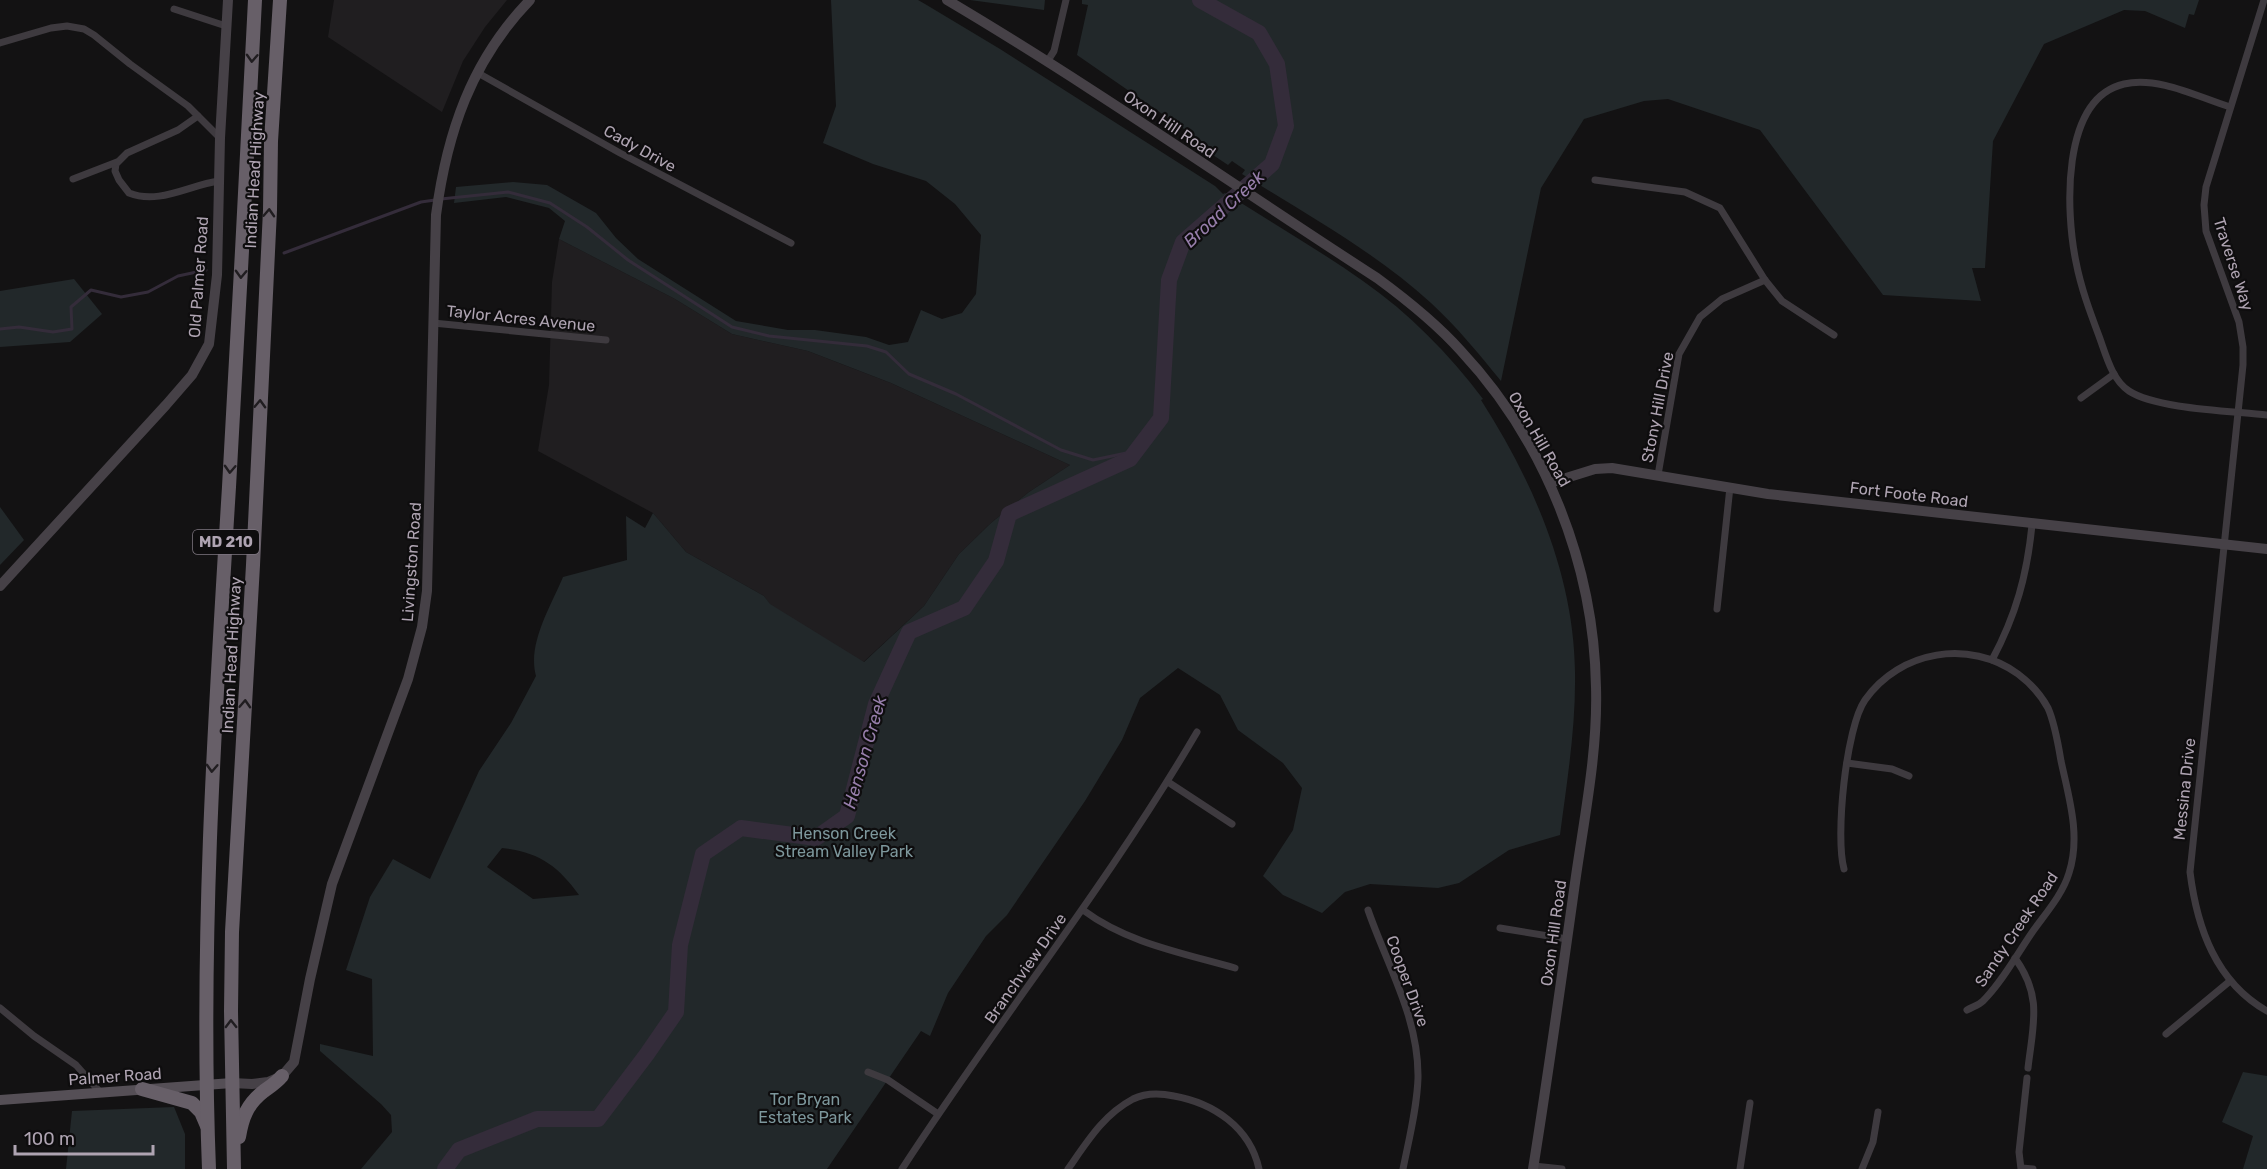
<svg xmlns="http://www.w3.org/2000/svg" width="2267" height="1169" viewBox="0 0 2267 1169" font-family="Rubik,sans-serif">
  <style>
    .built { fill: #201e20 }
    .green { fill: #22282a; fill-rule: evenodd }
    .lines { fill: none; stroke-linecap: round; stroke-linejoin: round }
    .stream { stroke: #342c3a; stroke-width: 3 }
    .river { stroke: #342c3a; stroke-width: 16 }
    .street { stroke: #3e3a3f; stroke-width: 7 }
    .secondary { stroke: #464147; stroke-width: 10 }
    .primary { stroke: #554f56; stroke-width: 10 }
    .highway { stroke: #675f68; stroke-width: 14 }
    .oneway { stroke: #201d20 }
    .labels { text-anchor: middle; stroke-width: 4.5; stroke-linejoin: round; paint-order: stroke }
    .shield { fill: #0e0d0e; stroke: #7f7781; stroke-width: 1.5 }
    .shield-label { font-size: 15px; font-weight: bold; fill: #afa4b2 }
    .street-label { font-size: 16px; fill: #afa4b2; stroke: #0e0d0e }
    .park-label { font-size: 16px; fill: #7d979c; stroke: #0e0d0e }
    .water-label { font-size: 18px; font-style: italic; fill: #977eab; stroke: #0e0d0e }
  </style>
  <rect width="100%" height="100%" fill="#131213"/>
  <g class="built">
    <path d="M334,0H507L485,27L463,61L442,112L328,37Z"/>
    <path d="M559,239L675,299L732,334L808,351L857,370L891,383L1070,465L1029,492L991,523L959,554L924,606L858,667L792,637L764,596L686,552L653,513L538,451L549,385L552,282Z"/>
  </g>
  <g class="green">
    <path d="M831,0H918L925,4L1000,49L1215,186L1223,194L1225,193C1271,222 1319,250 1363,281C1409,313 1449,354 1483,399L1481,400C1533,481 1574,575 1575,672C1576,727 1567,781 1560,835L1509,850L1459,883L1438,888L1370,884L1345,892L1322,913L1283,895L1263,876L1293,830L1302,788L1283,763L1238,730L1220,695L1178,668L1140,698L1122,740L1085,801L1007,915L986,936L948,993L930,1036L921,1031L827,1169H361L392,1132L391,1115L381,1104L320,1051V1044L373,1056L372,979L346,970L370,897L393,859L430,879L479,771L511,723L536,676C527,644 551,606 563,577L627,560L626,516L645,528L653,513L686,552L764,596L770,604L864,662L924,606L959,554L991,523L1029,492L1070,465L891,383L808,351L732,334L675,299L559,239L565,221L549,208L506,197L454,203L456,187L513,182L547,185L596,213L616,238L638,259L736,321L788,330H815L866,337L889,345L908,342L921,310L942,319L962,313L976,294L981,235L955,204L926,181L873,164L823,143L836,106ZM502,848C539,852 558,866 579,895L533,899L487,867Z"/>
    <path d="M970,0H1045L1044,10Z"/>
    <path d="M1082,0H2199L2194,15L2189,14L2185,28L2145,11L2124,10L2044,44L1993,141L1985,268H1972L1981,301L1883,295L1760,130L1668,99L1644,101L1584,119L1541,188L1501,381C1479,354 1457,327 1431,303C1377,253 1304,213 1242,174L1245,170L1232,161L1228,165L1213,155V149L1077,55L1088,5L1082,4Z"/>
    <path d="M74,279L102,314L70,342L0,347V291Z"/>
    <path d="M0,507L24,540L0,565Z"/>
    <path d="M2243,1072L2267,1076V1169H2243L2253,1136L2222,1122Z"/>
    <path d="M174,1107L185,1134V1169H66L72,1111Z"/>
  </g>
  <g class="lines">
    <g class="stream">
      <path d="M441,199L508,192L550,203L587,227L628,260L732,327L769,336L867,346L886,352L909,374L956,394L1061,450L1093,460L1136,451"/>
      <path d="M284,253L421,202L435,200"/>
      <path d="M0,329L19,327L53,332L72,329L71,307L91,290L121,297L148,292L178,276L206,270"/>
    </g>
    <path class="river" d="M445,1169L459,1150L537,1119H598L647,1054L676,1012L680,945L703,854L741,828L816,838L847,816L876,704L909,632L964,608L996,561L1009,514L1130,459L1161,418L1169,280L1183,242L1272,164L1286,126L1277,64L1259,33L1200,0"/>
    <g class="street">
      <path d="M2264,0L2206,187L2204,205L2206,231L2239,322L2243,347V365L2190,872C2197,928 2216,982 2267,1011"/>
      <path d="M174,9L226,26"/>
      <path d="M0,43L51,28L67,26L84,29L94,35L130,64L188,106L220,138"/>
      <path d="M1047,62L1054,51L1066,0"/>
      <path d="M478,73L620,153L791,243"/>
      <path d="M2230,107C2198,97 2158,76 2124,84C2060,99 2066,214 2076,262C2081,288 2090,312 2099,336C2106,355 2112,380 2129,391C2156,409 2232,411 2267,415"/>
      <path d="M198,116L178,130L127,153L116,164L115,171L119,180L129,193C159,205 189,185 219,181"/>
      <path d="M73,179L117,162"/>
      <path d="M1595,180L1685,192L1720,208L1765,280L1782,301L1834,335"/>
      <path d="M433,323L606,340"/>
      <path d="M2081,398L2114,374"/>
      <path d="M1658,475L1679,354L1700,317L1722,299L1765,280"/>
      <path d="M1717,609L1730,487"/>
      <path d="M1992,660C2016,615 2027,575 2032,525"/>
      <path d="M1847,763L1892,769L1909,776"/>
      <path d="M1168,782L1232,824"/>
      <path d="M1844,869C1835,837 1846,727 1865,700C1900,650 1970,639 2018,674C2030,683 2041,695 2048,708C2055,724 2058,743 2061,761C2069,798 2081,836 2069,873C2062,896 2044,915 2031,934C2016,956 2002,982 1983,1001C1979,1005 1972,1007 1967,1010"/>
      <path d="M1083,910C1127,943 1183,953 1235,968"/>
      <path d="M1368,910C1387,965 1419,1018 1418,1078C1417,1108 1409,1139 1403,1169"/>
      <path d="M1500,928L1567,939"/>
      <path d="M2015,958C2043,997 2033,1024 2028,1068"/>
      <path d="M0,1008L34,1036L76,1065L100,1092"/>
      <path d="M2166,1034L2230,981"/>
      <path d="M868,1072L888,1080L938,1114"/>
      <path d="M1534,1166L1562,1169"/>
      <path d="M2022,1168L2033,1169"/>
      <path d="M902,1169C998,1021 1108,884 1197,732"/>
      <path d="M1068,1169C1087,1142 1103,1115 1133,1099C1145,1093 1160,1093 1174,1096C1213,1103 1250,1127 1259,1169"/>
      <path d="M1740,1169L1750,1103"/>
      <path d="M1862,1169L1873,1142L1878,1112"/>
      <path d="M2021,1169L2019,1152L2027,1078"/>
    </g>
    <g class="secondary">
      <path d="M947,0C1094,87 1233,185 1377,278C1407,300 1436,323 1461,351C1545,441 1594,564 1596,687C1598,755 1583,823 1574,890C1561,983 1548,1076 1533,1169"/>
      <path d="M1550,483L1595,469L1612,468L1768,494L2267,549"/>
      <path d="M0,586L166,405L192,375L209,344L217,275L220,138L228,0"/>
      <path d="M232,1083L252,1084L268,1082L282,1076L294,1062L310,979L332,884L408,679L422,627L427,591L436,215C447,133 471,61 530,0"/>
    </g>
    <path class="primary" d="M0,1100L232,1083"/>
    <g class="highway">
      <path d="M142,1089L192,1103L201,1112L207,1126"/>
      <path d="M239,1137C242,1118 247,1104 264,1091C271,1086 276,1083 282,1076"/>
      <path d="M209,1169C200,942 215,714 229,487C239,325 246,162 255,0"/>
      <path d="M234,1169L231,1011L232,932L253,565L270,210L271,141L280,0"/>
    </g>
  </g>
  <defs><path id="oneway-chevron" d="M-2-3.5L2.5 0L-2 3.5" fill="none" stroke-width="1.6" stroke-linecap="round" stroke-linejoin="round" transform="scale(1.5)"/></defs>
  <g class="oneway">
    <use href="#oneway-chevron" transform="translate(252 58) rotate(93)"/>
    <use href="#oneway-chevron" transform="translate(269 213) rotate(-87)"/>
    <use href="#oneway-chevron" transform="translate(241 274) rotate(92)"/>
    <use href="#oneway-chevron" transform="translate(260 404) rotate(-88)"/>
    <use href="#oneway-chevron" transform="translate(230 469) rotate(93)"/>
    <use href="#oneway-chevron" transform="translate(245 704) rotate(-87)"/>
    <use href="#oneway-chevron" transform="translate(212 768) rotate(93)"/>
    <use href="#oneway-chevron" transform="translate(231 1024) rotate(-91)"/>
  </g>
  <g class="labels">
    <rect class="shield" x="193" y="530" width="66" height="24" rx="4.5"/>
    <g class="shield-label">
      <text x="226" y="547">MD 210</text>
    </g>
    <g class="street-label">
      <text transform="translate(1170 124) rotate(34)" y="6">Oxon Hill Road</text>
      <text transform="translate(640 148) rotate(29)" y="6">Cady Drive</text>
      <text transform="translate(254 170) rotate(-87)" y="6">Indian Head Highway</text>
      <text transform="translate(2234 264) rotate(72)" y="6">Traverse Way</text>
      <text transform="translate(198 277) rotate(-86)" y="6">Old Palmer Road</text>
      <text transform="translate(521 318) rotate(6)" y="6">Taylor Acres Avenue</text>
      <text transform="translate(1657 407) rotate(-79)" y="6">Stony Hill Drive</text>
      <text transform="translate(1540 439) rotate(60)" y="6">Oxon Hill Road</text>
      <text transform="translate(1909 494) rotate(7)" y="6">Fort Foote Road</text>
      <text transform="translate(411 562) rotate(-86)" y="6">Livingston Road</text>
      <text transform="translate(231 655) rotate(-87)" y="6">Indian Head Highway</text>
      <text transform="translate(2184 789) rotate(-84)" y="6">Messina Drive</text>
      <text transform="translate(2016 929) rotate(-56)" y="6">Sandy Creek Road</text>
      <text transform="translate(1553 933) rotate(-82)" y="6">Oxon Hill Road</text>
      <text transform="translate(1025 968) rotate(-55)" y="6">Branchview Drive</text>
      <text transform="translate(1408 981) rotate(70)" y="6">Cooper Drive</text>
      <text transform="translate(115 1076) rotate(-4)" y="6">Palmer Road</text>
    </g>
    <g class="park-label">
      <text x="844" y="839">Henson Creek<tspan x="844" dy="18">Stream Valley Park</tspan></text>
      <text x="805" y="1105">Tor Bryan<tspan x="805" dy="18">Estates Park</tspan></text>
    </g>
    <g class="water-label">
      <text transform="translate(1224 209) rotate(-43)" y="6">Broad Creek</text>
      <text transform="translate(865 752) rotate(-74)" y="6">Henson Creek</text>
    </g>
  </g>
  <path d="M15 1145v9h138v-9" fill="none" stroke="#afa4b2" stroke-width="3"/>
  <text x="24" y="1145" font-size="18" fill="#afa4b2" stroke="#0e0d0e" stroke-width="4.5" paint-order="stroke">100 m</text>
</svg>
